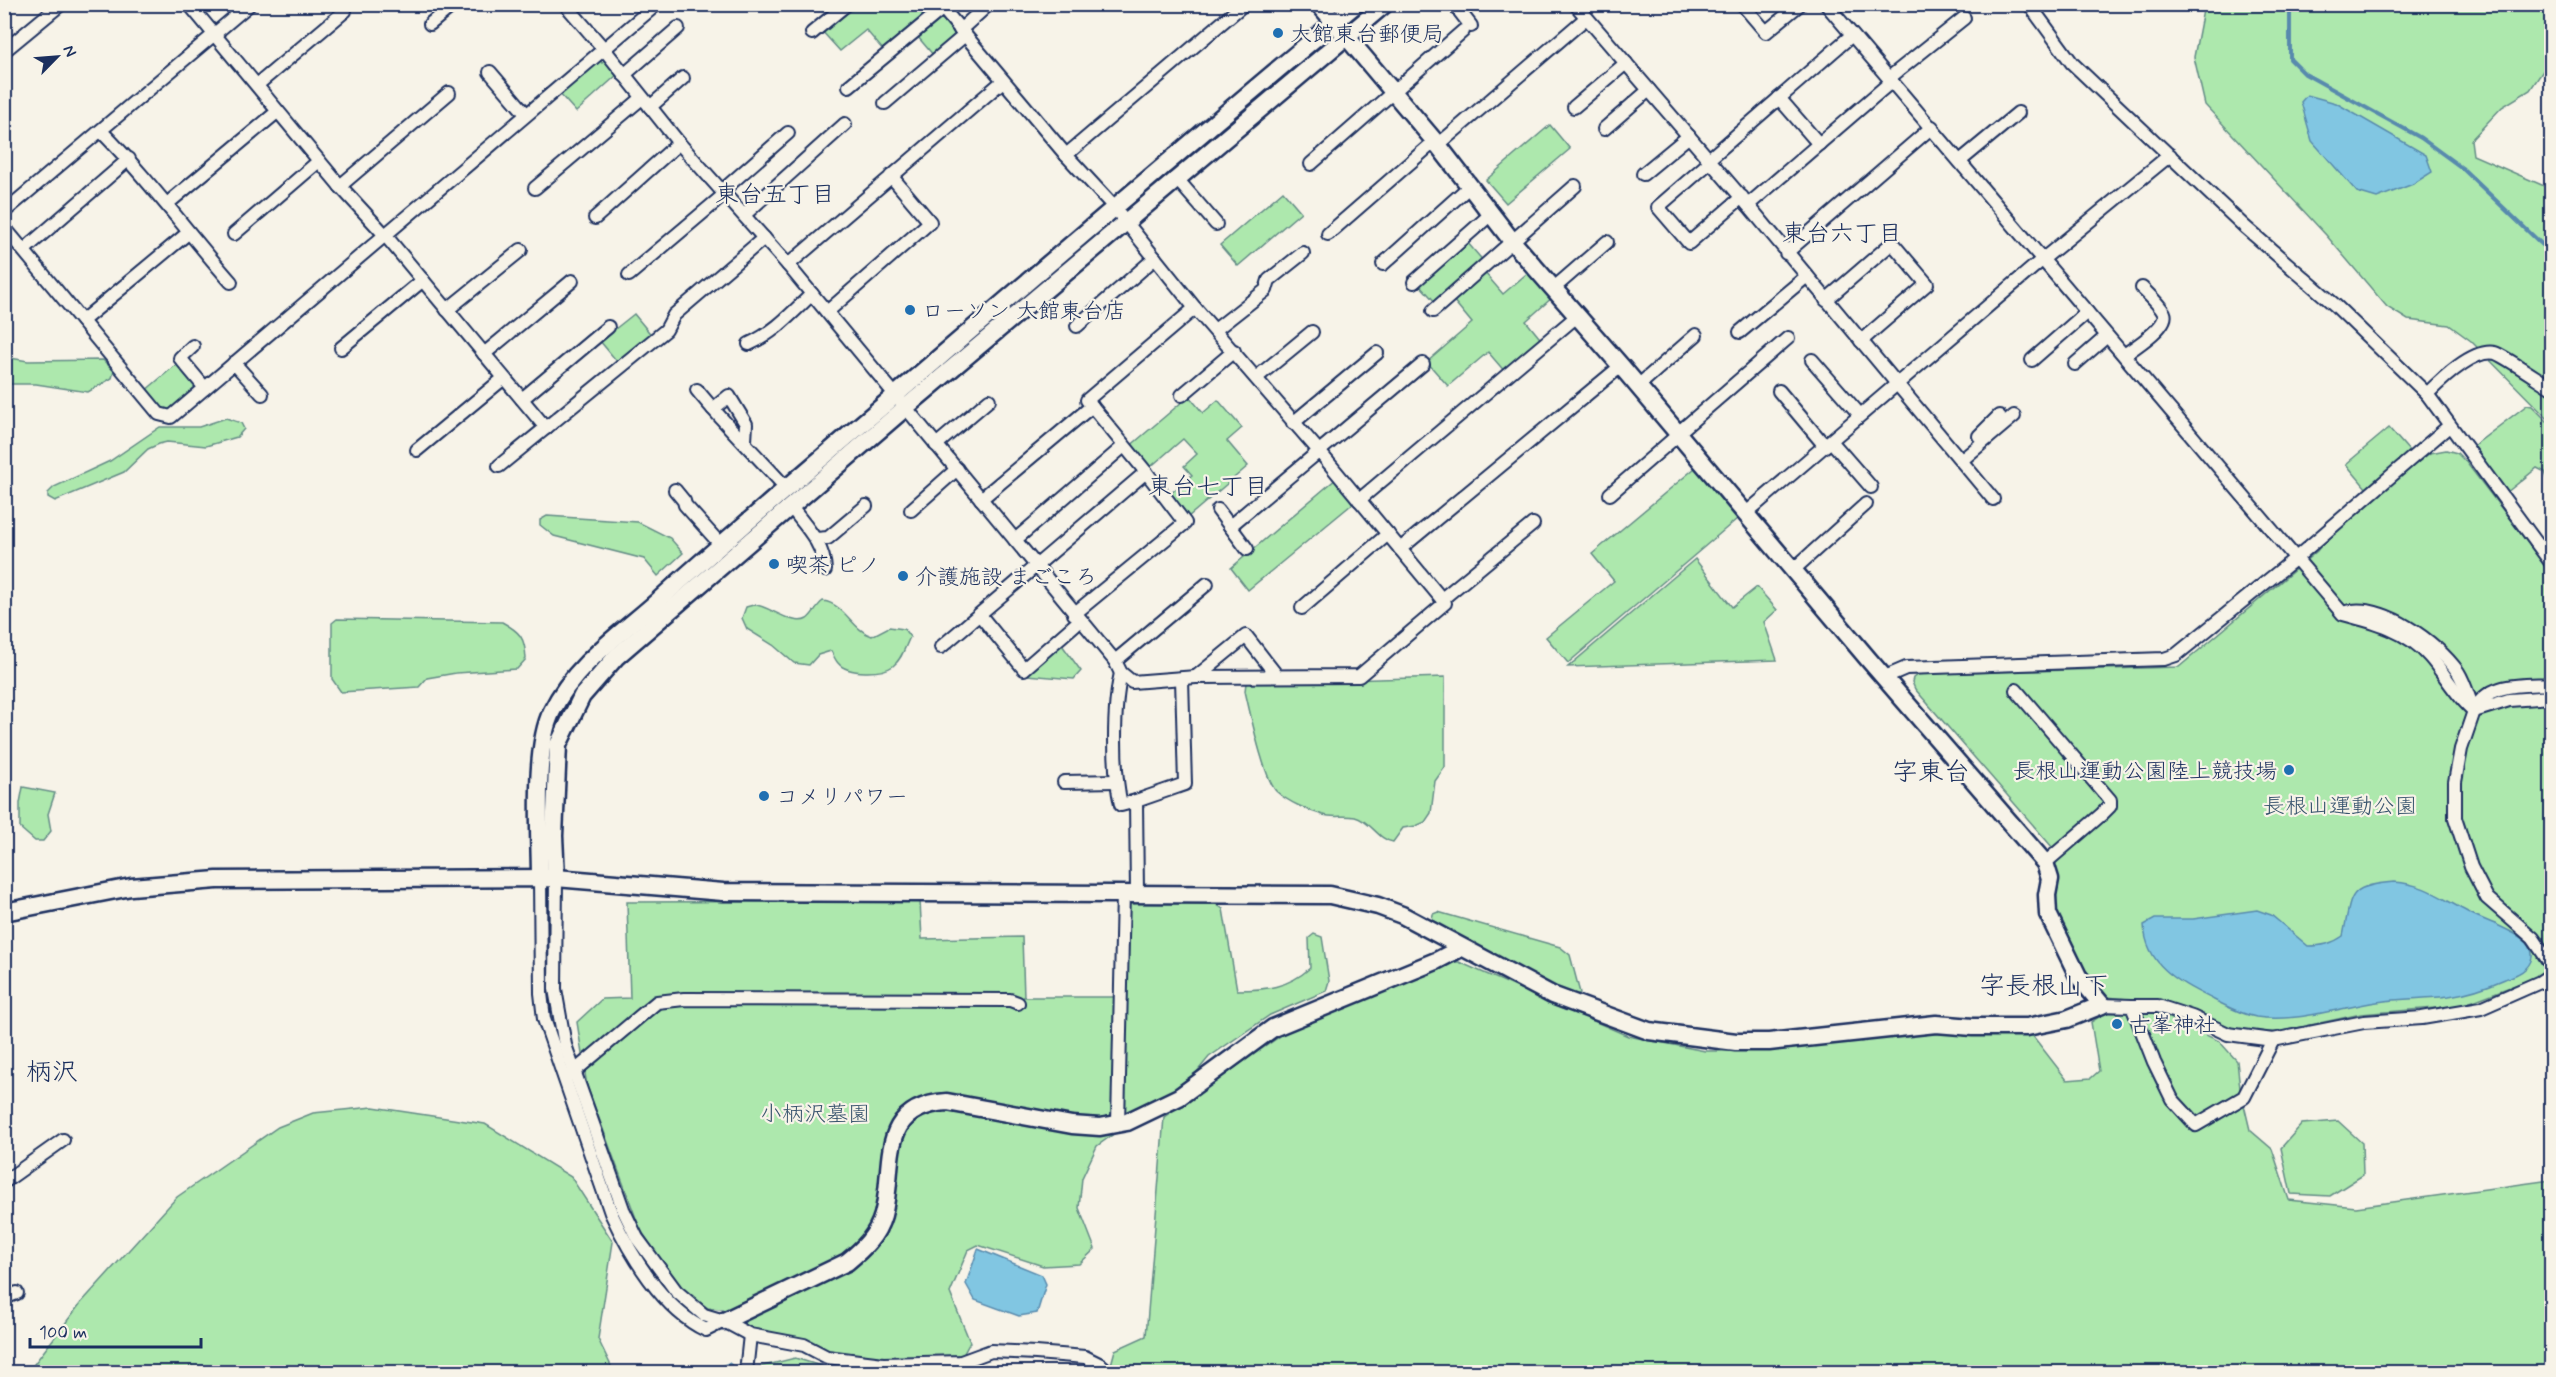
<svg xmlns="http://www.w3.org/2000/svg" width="2556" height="1377" viewBox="0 0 2556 1377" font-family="Mynerve,'Klee One',sans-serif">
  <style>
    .green { fill: #ade8ad; stroke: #648c86; stroke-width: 1.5 }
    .water { fill: #81c6e2; stroke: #588aad; stroke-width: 1.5 }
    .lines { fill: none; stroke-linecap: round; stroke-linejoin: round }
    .stream { stroke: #588aad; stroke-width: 4 }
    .street-casing { stroke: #1b2f5e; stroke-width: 16 }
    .secondary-casing { stroke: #1b2f5e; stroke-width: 21 }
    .street { stroke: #f7f3e8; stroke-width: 12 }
    .secondary { stroke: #f7f3e8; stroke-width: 16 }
    .poi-dot { fill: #1f6fb2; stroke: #f7f3e8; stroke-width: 2 }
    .labels { text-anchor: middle; stroke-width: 4.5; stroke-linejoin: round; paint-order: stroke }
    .poi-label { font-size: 22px; fill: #1b2f5e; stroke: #f7f3e8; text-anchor: start }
    .park-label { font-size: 22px; fill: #38546e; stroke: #f7f3e8 }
    .neighbourhood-label { font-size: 24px; fill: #1b2f5e; stroke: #f7f3e8 }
    .quarter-label { font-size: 26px; fill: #1b2f5e; stroke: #f7f3e8 }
  </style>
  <rect width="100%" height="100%" fill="#f7f3e8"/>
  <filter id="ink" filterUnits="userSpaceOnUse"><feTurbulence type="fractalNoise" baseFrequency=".0167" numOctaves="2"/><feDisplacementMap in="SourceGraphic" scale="12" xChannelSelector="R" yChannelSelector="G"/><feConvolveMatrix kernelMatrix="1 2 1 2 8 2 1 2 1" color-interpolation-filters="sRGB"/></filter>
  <g filter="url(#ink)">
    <g class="green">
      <path d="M852,5H934L932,13L884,51L866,30L840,51L821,30Z"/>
      <path d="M2204,5H2551V59L2530,90L2502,107L2471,140L2473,155L2551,189V422L2471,341L2449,325L2408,320L2387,307L2326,235L2205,105L2194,57Z"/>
      <path d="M941,18H945L959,35L934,56L918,37Z"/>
      <path d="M600,59L602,63L606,60L618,74L576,112L559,93Z"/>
      <path d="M1550,125L1570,149L1506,203L1486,180Z"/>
      <path d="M1283,191L1301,212L1238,266L1220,245Z"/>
      <path d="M1467,242L1485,263L1437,304L1419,284Z"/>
      <path d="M1531,270L1554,296L1526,321L1543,342L1506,373L1488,352L1448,386L1427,362L1472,323L1453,300L1485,273L1503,294Z"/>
      <path d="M634,314L653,337L620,365L600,341Z"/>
      <path d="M4,357L28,361L103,360L114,371L112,378L88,392L36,384H5Z"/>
      <path d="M178,363L200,388L171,412L161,409L145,391Z"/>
      <path d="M1189,396L1203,413L1218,400L1242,428L1227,441L1248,466L1188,517L1169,495L1192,475L1184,466L1197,454L1183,439L1148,469L1129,447Z"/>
      <path d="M2527,405L2532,406L2551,425V489L2545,472L2537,468L2506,493L2472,447Z"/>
      <path d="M226,418L241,423L244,429L237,437L206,446L167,442L159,444L148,449L124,472L55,501L48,497V493L54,487L110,461L160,427H199Z"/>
      <path d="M2389,428L2410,452L2366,488L2346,464Z"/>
      <path d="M2446,450L2457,453L2466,462L2551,573V966L2539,976L2460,1006L2361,1014L2278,1032H2253L2231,1029L2169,1003L2107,997L2093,984L2084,973L2056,916L2057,874L2053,848L1915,689L1912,682L1913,678L1919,674L2179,667L2317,551L2336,525L2430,453Z"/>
      <path d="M1695,468L1737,519L1568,663L1546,637L1614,581L1592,554Z"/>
      <path d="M1337,478L1356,501L1248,590L1231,568Z"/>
      <path d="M547,516L638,522L670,538L683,553L658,576L644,559L554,536L540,525V520Z"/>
      <path d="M1695,559L1732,607L1757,587L1777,610L1764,622L1777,660L1568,667Z"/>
      <path d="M823,601C845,604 852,630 872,636L889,627L904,629L910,637C905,647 902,659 893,666C882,674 848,675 838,663C835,660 833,654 831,651L818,655L809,665L794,663L773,645L747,629L742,618L746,607C749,606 752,605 756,605C769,606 794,627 807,619C813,615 816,606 823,601Z"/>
      <path d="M337,619L502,622C520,632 525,637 526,659L517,669L456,673L427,678L419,687L341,692L332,679V623Z"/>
      <path d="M1062,645L1081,671L1074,679L1026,675Z"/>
      <path d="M1445,677V767L1435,781L1431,813L1425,822L1416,826L1403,828L1393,842C1378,840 1371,821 1355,817C1345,815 1333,818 1323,815C1309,811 1288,802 1277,792C1264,780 1250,712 1245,691L1246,683Z"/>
      <path d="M23,787L55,793L48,814L51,831L43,841H35L20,828V803Z"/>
      <path d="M920,901L922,939L1022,937L1024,997H1126L1128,902L1214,903L1223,909L1237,990C1265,990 1288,988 1310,968L1309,938L1314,934L1322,937L1329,981L1326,991L1270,1015L1209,1057L1191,1079L1097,1146L1082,1178L1079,1208L1095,1249L1079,1264L1043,1266L978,1245L968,1250L950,1293L970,1342L963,1355L832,1362L783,1335L752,1329L722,1309L708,1308L679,1287L640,1229L587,1086L577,1022L602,999L630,998L627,902Z"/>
      <path d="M1438,912L1560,947L1570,955L1580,993L1574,997L1566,996L1448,932L1432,921L1433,914Z"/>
      <path d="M1441,962H1459L1628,1036L1705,1051H1768L1864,1038L1965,1032L2029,1031L2067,1080L2091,1078L2099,1071L2091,1022L2105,1013L2157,1012L2219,1041L2237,1061L2240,1088L2250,1130L2272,1149L2289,1200L2356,1207L2551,1180V1372H1109L1115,1350L1146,1336L1164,1117L1286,1032L1354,999Z"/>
      <path d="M373,1107L485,1124L571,1177L613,1242L598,1339L614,1372H28L80,1304L177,1197L278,1127L313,1113Z"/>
      <path d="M2338,1121L2362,1143L2363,1175L2330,1196L2291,1194L2281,1148L2302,1124Z"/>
      <path d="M795,1358L824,1367L956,1365L968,1372H758L759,1367Z"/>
    </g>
    <g class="water">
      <path d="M2307,95L2336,103L2426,155L2432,172L2413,184L2377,198L2357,192L2312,141L2301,102Z"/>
      <path d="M2394,882C2424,884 2438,896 2464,910C2474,916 2486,920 2497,925C2509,931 2534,940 2532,957C2530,970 2516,975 2505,979C2487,987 2469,993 2449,996C2425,999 2401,998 2377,1002C2338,1008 2296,1023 2256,1017C2240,1014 2228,1007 2214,1000C2181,983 2146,967 2144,925L2155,919H2193L2257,910L2271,915L2308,946C2322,946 2332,944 2343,936C2352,894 2346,886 2394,882Z"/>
      <path d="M978,1249L1042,1275L1046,1284L1037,1313L1019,1316L975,1300L966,1284Z"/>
      <path d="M729,1363L737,1369V1372H704Z"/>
    </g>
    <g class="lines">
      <path class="stream" d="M2290,4V59L2305,74L2421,138L2462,168L2552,254"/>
      <defs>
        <g id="street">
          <path d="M189,4L340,186L385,235L546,428"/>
          <path d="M565,4L604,49L679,143L788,265L1115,661L1121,673L1132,682L1196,677L1359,676L1445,603L1318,450L1195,308L1114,207L1066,155L939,4"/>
          <path d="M1454,4L1471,26"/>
          <path d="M1575,4L1748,205L1993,499"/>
          <path d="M1742,4L1766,32L1800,4"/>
          <path d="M1826,4L2343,614C2374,622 2408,631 2430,657C2445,674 2455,695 2474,711"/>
          <path d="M2029,4L2072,63L2245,227L2336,306L2427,394L2552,564"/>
          <path d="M430,24L454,4"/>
          <path d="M960,30L989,4"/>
          <path d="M812,33L847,4"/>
          <path d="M4,51L61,4"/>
          <path d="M490,72L526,114"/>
          <path d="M624,75L678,28"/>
          <path d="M1889,78L1964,18"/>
          <path d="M257,85L345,11"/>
          <path d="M849,86L942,9"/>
          <path d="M1779,98L1819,144"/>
          <path d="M885,103L965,35"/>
          <path d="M650,107L683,78"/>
          <path d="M1574,107L1626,63"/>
          <path d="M1604,129L1649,90"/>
          <path d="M101,131C148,178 187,232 231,282"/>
          <path d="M1438,145L1586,18"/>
          <path d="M1066,155L1244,4"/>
          <path d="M1709,159L1852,35"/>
          <path d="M1711,161L1658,207L1689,243L1742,197"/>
          <path d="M1960,161L2018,113"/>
          <path d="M1311,164L1463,31"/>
          <path d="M1643,174L1689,136"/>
          <path d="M1176,178L1216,224"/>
          <path d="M340,186L449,93"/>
          <path d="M535,188L642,98"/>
          <path d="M722,191L788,133"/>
          <path d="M167,204L277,112"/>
          <path d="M1748,205L1892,81"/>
          <path d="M4,212L250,4"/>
          <path d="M744,215L845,124"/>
          <path d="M595,218L679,143"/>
          <path d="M4,227L159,414L171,417L657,4"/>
          <path d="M234,234L319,161"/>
          <path d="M1328,234L1435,141"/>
          <path d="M24,250L129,159"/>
          <path d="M1786,253L1932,127"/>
          <path d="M1383,264L1470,186"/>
          <path d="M788,265L1003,81"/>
          <path d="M629,275L725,194"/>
          <path d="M1414,282L1491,214"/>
          <path d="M1554,288L1607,242"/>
          <path d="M1826,300L1892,243L1927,284L1861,341"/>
          <path d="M447,310L521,250"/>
          <path d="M1433,311L1575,186"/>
          <path d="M827,312L930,222L891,176"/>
          <path d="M82,321L188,233"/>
          <path d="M1077,326L1155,258"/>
          <path d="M1215,330L1266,290L1269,280L1303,253"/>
          <path d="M1740,332L1807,276"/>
          <path d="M749,344C774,333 792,313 812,294"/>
          <path d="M193,346L180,358L205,388"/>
          <path d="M341,348L423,280"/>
          <path d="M484,354L572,281"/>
          <path d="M2124,355C2134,348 2170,325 2164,313C2159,304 2149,295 2142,288"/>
          <path d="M1812,360L1860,415"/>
          <path d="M2032,360L2087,312"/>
          <path d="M234,363L262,394"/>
          <path d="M2075,364L2107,336"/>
          <path d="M1256,378L1312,332"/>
          <path d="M1638,386L1696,335"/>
          <path d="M697,390C725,425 757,455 787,489"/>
          <path d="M1779,391L1825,446"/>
          <path d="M2427,394C2441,380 2473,348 2495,353C2503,355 2542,382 2552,388"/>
          <path d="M1182,395L1234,351"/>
          <path d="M522,399L608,327"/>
          <path d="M713,409L729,396L746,424L745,441"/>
          <path d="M1293,423L1377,353"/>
          <path d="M1678,433L1788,338"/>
          <path d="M1979,436L1999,416"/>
          <path d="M1831,441L1871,487"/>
          <path d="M936,445L989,400"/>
          <path d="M417,450L504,378"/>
          <path d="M1962,460L2014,416"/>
          <path d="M499,466L666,330L674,315L764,238"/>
          <path d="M675,490L684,501L685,505L721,545"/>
          <path d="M1610,494L1679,434"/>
          <path d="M981,499L1092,406"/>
          <path d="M1359,500L1577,316"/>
          <path d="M791,507C806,527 824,544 825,570"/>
          <path d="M911,510L957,469"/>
          <path d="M1218,510L1247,549"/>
          <path d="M1745,514L2043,259L2170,155"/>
          <path d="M1230,526L1423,364"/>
          <path d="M816,539L828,538L866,506"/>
          <path d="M1015,540L1124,446"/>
          <path d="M1400,549L1621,366"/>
          <path d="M1793,570L1866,504"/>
          <path d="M1442,599L1533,524"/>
          <path d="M1302,608L1388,534"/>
          <path d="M2346,612C2383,603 2437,642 2458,672C2465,683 2469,699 2474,711C2488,681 2523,686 2552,684"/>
          <path d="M1074,614L1185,523L1146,472"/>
          <path d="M980,615L1024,669L1079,621"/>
          <path d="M941,647L1146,472L1087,400L1195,308"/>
          <path d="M1115,661L1207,584"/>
          <path d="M1121,673C1113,708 1113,770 1121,805L1136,801L1137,893"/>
          <path d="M1196,677L1246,636L1277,676"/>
          <path d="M1885,677L1906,668L2164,659L2176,655L2296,558L2449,426"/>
          <path d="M2016,690L2110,800V806L2102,814L2045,863"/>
          <path d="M2474,711L2461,749L2455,782V818L2471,867L2487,898L2533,938L2552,966"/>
          <path d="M2474,711L2509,700L2552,697"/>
          <path d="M1064,782L1117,781"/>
          <path d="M1136,801L1185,784L1182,679"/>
          <path d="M540,878L541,993L544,1019L611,1213C630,1254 663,1310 706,1330L724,1321"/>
          <path d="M556,878L555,989L565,1045L623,1209L637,1238L676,1291L704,1315L724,1321L750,1335L804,1345L827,1357L883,1364L961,1362L991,1351L1036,1353L1085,1357L1101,1365L1109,1372"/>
          <path d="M2102,1005L2132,1006L2154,1062L2172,1099L2196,1125L2244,1097L2273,1040"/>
          <path d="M2132,1006H2158L2192,1017L2228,1034L2273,1040L2364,1022L2422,1018L2481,1008L2540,982L2552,974"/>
          <path d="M570,1075L657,1002L684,999L1010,1000L1018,1003"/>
          <path d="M1118,1124L1123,892"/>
          <path d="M4,1182L63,1140"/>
          <path d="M4,1298L17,1293"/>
          <path d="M746,1372L750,1335"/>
        </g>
        <g id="secondary">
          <path d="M540,878C540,835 533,748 552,711C575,664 621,634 659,600C699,563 740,529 781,493C972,330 1162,165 1356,4"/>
          <path d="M556,878L554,836L558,745L582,696L616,657L905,408L1385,4"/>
          <path d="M4,912L131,887L217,880L556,878L723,892L1330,895L1378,906L1402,915L1552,995L1649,1031L1736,1042H1769L1936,1024L1973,1027H2027L2067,1019L2102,1005L2078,976L2048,914L2047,895L2050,879L2045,863L1869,660L1621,366L1512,241L1438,145L1319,4"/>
          <path d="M724,1321L847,1262C863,1249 877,1236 883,1215C896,1167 875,1107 947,1102L1072,1125L1100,1127L1127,1122L1179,1097L1273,1028L1436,961L1461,948"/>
        </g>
      </defs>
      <use href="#street" class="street-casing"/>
      <use href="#secondary" class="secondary-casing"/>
      <use href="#street" class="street"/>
      <use href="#secondary" class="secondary"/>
    </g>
  </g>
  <g class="poi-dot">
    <circle cx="1278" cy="33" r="6"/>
    <circle cx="910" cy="310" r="6"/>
    <circle cx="774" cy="564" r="6"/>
    <circle cx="903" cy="576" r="6"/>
    <circle cx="2289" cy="770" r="6"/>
    <circle cx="764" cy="796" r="6"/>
    <circle cx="2117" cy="1024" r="6"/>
  </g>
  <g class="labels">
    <g class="poi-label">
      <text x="1290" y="41">大館東台郵便局</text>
      <text x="922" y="318">ローソン 大館東台店</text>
      <text x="786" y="572">喫茶 ピノ</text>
      <text x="915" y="584">介護施設 まごころ</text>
      <text x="2277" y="778" text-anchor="end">長根山運動公園陸上競技場</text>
      <text x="776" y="804">コメリパワー</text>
      <text x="2129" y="1032">古峯神社</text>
    </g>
    <g class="park-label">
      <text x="2340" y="813">長根山運動公園</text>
      <text x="815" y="1121">小柄沢墓園</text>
    </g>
    <g class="neighbourhood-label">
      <text x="775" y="202">東台五丁目</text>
      <text x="1842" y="241">東台六丁目</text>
      <text x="1208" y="494">東台七丁目</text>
    </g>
    <g class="quarter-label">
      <text x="1931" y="780">字東台</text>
      <text x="2044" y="994">字長根山下</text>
      <text x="52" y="1080">柄沢</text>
    </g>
  </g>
  <rect width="2556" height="1377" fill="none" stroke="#f7f3e8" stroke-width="24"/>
  <rect x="12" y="12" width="2532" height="1353" fill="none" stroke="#1b2f5e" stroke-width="2" filter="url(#ink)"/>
  <g transform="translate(57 57) rotate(65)" stroke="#f7f3e8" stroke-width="4.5" paint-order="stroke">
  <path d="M0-4.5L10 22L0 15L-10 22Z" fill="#1b2f5e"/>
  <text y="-9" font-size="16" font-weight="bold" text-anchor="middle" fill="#1b2f5e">N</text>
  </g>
  <path d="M30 1338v9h171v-9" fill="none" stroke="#1b2f5e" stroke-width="3"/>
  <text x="39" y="1338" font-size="18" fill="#1b2f5e" stroke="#f7f3e8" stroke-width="4.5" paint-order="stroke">100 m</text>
</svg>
